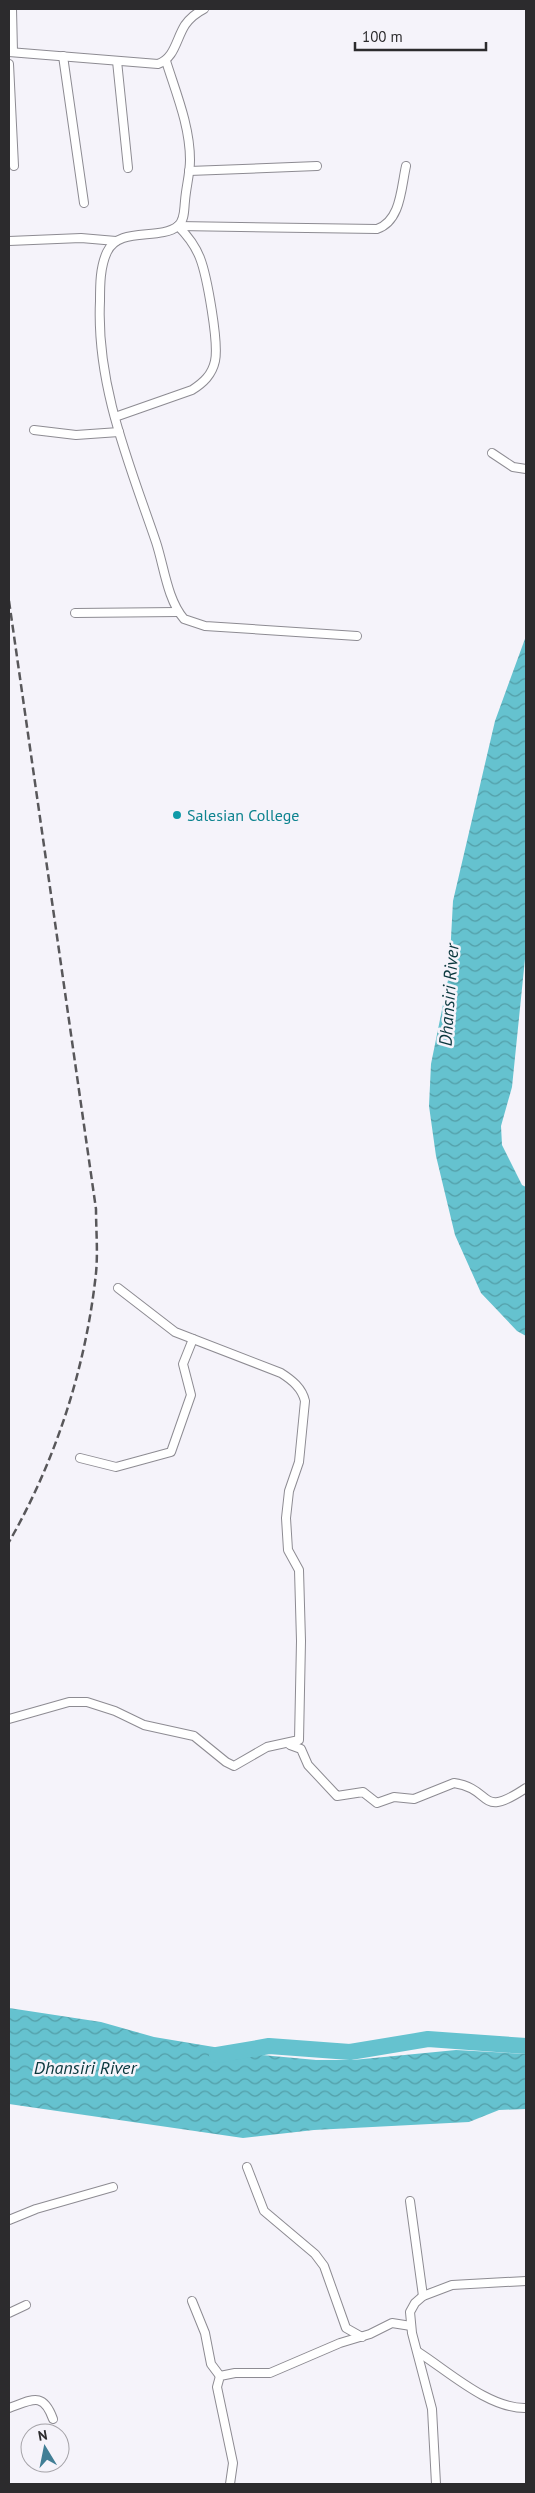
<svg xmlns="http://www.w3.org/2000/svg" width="535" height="2493" viewBox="0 0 535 2493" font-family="'PT Sans',sans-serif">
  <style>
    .water { fill: url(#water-waves) }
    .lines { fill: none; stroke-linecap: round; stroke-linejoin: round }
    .river { stroke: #65c2cf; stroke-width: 16 }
    .street-casing { stroke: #8d8b92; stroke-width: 10 }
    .street { stroke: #fff; stroke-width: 8 }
    .rail { stroke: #58575a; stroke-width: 2.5; stroke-dasharray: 8 4; stroke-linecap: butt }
    .culture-dot { fill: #0f9aa8; stroke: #f5f3fa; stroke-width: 2 }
    .labels { text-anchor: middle; stroke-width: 5; stroke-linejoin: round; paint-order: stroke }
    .culture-label { font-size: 16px; fill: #0d838f; stroke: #f5f3fa; text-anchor: start }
    .water-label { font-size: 18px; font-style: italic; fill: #09373d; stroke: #f5f3fa }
  </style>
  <defs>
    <pattern id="water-waves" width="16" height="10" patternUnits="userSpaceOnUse" patternTransform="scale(1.25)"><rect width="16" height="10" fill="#65c2cf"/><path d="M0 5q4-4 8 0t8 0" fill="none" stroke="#539ea8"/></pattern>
  </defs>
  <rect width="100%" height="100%" fill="#f5f3fa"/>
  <g class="water">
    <path d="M526,636V949L512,1087L501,1126L502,1145L522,1185L526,1187V1336L517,1331L481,1293L455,1235L436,1156L429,1106L431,1064L449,975L453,901L495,721Z"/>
    <path d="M9,2008L101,2022L154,2037L262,2055L316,2060H353L456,2050L526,2054V2109L499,2110L469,2122L314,2130L243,2138L9,2104Z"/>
  </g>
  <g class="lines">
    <path class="river" d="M217,2055L269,2046L350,2052L428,2039L526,2046"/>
    <defs>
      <g id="street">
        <path d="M12,9L13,52"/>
        <path d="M9,52L158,64C175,58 176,39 185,25C190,18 196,13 204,9"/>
        <path d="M63,56L84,203"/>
        <path d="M117,61L128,168"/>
        <path d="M166,61C176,93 190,126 190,160C190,174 186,187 185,201C184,209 185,220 178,226C159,241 119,226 107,252C100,267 100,285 100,301C96,385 129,463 156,542C164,566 167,599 184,619L205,626L357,636"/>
        <path d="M9,64L14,166"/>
        <path d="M189,171L317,166"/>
        <path d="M178,226L377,229C401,221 401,188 406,166"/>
        <path d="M9,241L81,238L116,241"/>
        <path d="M115,417L192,390C203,383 212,375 215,361C219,343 207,276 200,258C195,245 188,236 178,226"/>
        <path d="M34,430L76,435L119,432"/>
        <path d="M492,453L513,467L526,469"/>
        <path d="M75,613L178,612"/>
        <path d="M80,1458L116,1467L171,1452L191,1395L183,1364L193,1339"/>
        <path d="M9,1719L69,1702H87L115,1711L144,1725L194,1736L226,1762L234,1766L267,1747L299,1740L301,1641L299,1570L288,1550L286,1518L289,1491L299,1462L305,1401C302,1388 292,1380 281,1373L175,1332L118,1288"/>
        <path d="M290,1745L301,1749L308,1765L337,1796L363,1792L377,1803L394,1797L414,1799L454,1783C494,1789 478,1820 526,1788"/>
        <path d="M247,2167L264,2211L315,2254L324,2266L346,2328L362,2337"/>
        <path d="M410,2201L423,2296"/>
        <path d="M9,2220L36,2209L113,2187"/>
        <path d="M192,2301L205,2333L211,2364L220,2376"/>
        <path d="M9,2313L26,2305"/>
        <path d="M418,2352C448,2371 489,2409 526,2408"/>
        <path d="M9,2408C32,2400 43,2391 53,2419"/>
        <path d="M230,2484L233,2463L217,2387L220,2376L235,2373H270L340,2343L370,2334L392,2323L411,2326"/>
        <path d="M436,2484L432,2409L412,2333L410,2312L415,2303L423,2296L452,2285L526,2281"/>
      </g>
    </defs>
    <use href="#street" class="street-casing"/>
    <use href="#street" class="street"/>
    <path class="rail" d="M9,601L96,1209C96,1230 98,1252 96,1273C86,1367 56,1460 9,1542"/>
  </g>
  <circle class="culture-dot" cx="177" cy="815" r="5"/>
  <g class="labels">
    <g class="culture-label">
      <text x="187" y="821">Salesian College</text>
    </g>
    <g class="water-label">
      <text transform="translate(449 995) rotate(-86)" y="6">Dhansiri River</text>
      <text x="85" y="2074">Dhansiri River</text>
    </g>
  </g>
  <rect width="535" height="2493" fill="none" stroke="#2c2b2d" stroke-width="20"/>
  <g transform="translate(45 2448) rotate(350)"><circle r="24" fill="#f5f3fa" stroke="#a5a3a8"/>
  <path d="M0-4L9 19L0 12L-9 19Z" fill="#417e95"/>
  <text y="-8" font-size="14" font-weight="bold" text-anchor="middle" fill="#2c2b2d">N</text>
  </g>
  <path d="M355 42v8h131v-8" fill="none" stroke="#2c2b2d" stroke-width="2.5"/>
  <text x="362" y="42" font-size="15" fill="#2c2b2d" stroke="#f5f3fa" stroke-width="4" paint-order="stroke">100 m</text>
</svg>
